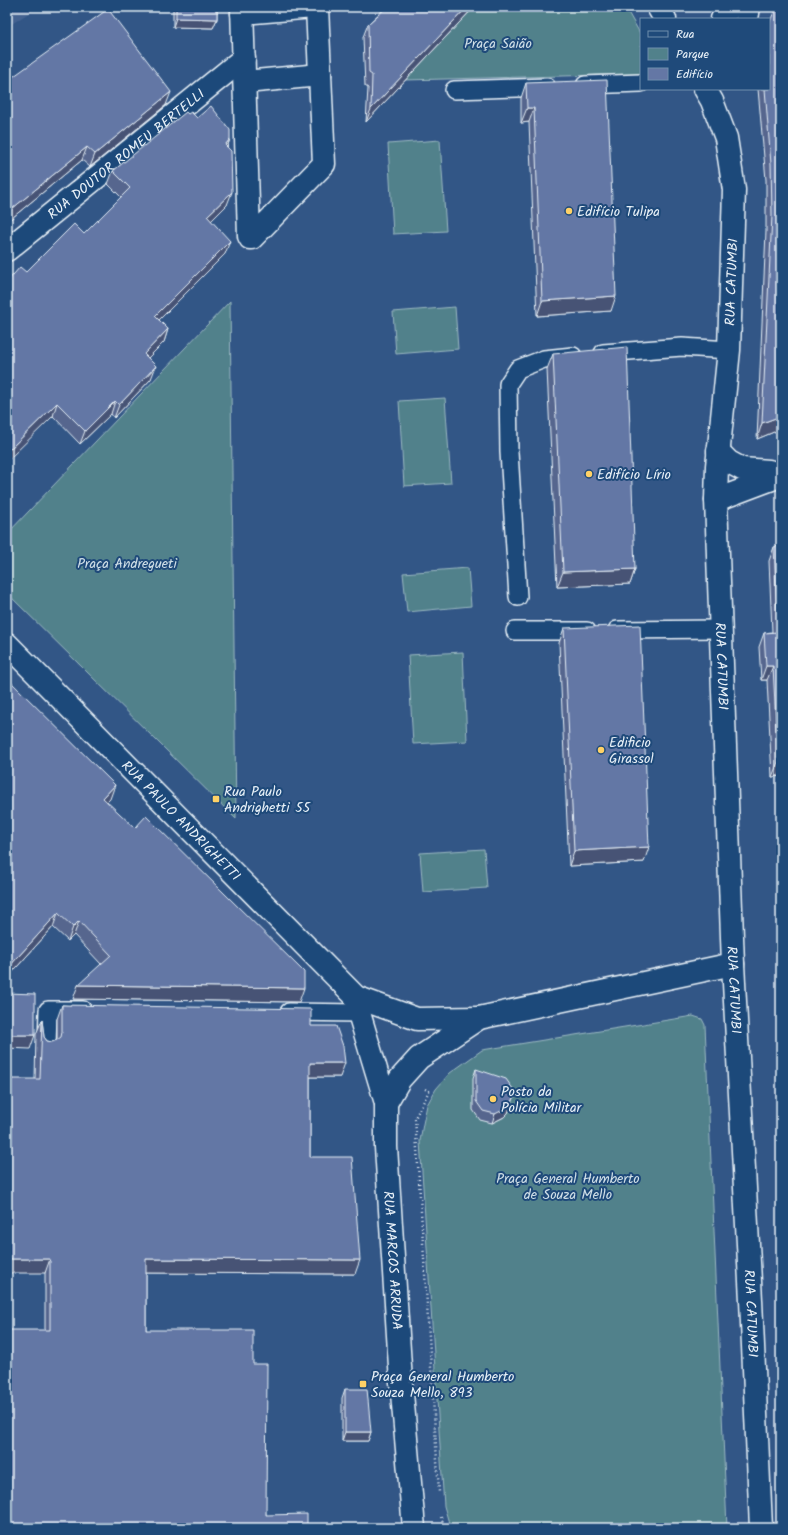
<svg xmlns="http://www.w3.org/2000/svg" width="788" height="1535" viewBox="0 0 788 1535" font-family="Kalam,sans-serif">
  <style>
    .built { fill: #446391 }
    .green { fill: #51818b; stroke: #9cb9c2 }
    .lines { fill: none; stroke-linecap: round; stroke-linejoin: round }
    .lane-casing { stroke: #e8f1f8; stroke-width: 20 }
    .street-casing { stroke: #e8f1f8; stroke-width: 25 }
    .secondary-casing { stroke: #e8f1f8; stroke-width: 25 }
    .path { stroke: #e8f1f8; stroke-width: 2.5; stroke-dasharray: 1 3; stroke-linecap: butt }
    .lane { stroke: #1f4a7a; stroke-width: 17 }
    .street { stroke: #1f4a7a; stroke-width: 22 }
    .secondary { stroke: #1f4a7a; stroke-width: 22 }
    .wall { fill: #56668e; stroke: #e8f1f8 }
    .shaded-wall { fill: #465374; stroke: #e8f1f8 }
    .building { fill: #6477a5; stroke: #e8f1f8 }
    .poi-dot { fill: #ffd166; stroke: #1f4a7a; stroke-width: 1.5 }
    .labels { text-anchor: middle; stroke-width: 4; stroke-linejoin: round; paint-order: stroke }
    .park-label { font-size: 14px; fill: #d1e0e8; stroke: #1f4a7a }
    .street-label { font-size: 14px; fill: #e8f1f8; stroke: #1f4a7a }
    .poi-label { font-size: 14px; fill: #e8f1f8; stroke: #1f4a7a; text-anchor: start }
  </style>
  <rect width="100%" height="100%" fill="#325686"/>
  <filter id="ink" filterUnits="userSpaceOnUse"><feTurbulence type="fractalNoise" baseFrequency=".025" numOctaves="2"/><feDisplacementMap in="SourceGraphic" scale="8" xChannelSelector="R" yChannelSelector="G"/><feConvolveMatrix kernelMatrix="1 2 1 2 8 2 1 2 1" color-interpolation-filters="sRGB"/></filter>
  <g filter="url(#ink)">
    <path class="built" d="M7,7H38L7,27Z"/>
    <g class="green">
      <path d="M474,7H625L641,35V74L405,80Z"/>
      <path d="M440,140L446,231L393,234L388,144Z"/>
      <path d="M230,301L236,819L7,593V534Z"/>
      <path d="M455,307L458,349L396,354L393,312Z"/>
      <path d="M445,398L451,483L404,486L399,401Z"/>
      <path d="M468,568L471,606L407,612L403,573Z"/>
      <path d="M463,652L467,741L413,744L408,655Z"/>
      <path d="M484,849L487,888L423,892L420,853Z"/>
      <path d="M693,1016L702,1019L705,1025L727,1528H458L449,1523L444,1506L420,1141L423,1124L427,1105L436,1089L450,1073L482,1050Z"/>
    </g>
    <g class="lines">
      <defs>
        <g id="lane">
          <path d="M585,85L641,83"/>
          <path d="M454,90L547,87"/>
          <path d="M603,353L682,347L729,350"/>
          <path d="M518,597L509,452L508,384L518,369L544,359L573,356"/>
          <path d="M617,630L721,629"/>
          <path d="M515,631H587"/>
          <path d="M289,1012L359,1013"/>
          <path d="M47,1046L48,1010H83"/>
        </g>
        <g id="street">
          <path d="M242,7L249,236L250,238H252L324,164L317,7"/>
          <path d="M242,13L314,7"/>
          <path d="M245,82L320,75"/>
          <path id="s1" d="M7,250L244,58"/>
        </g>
        <g id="secondary">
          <path d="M658,7L665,19"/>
          <path d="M722,19L730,7"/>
          <path d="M747,19L749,7"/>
          <path id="s2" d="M705,89L712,101L726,138L734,190L729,350L717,466L716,500L733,964L751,1300L761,1528"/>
          <path d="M718,451L729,462L742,469L769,471L781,475"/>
          <path d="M716,500L780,476"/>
          <path id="s3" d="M7,644L356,997L417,1019L479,1018"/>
          <path id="s4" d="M356,997L359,1013L386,1103V1147L401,1382L414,1528"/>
          <path d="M386,1103L400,1079L419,1058L479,1018L733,964"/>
        </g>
      </defs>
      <use href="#lane" class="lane-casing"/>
      <use href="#street" class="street-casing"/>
      <use href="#secondary" class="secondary-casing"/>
      <g class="path">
        <path d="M425,1089L429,1091L415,1118L439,1492"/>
        <path d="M441,1517L445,1528"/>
      </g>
      <use href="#lane" class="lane"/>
      <use href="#street" class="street"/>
      <use href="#secondary" class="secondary"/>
    </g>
    <g class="wall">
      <path d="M173,7H217V19L213,28L173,27Z"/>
      <path d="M386,7H474L366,122L368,88L365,86L363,37L368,24Z"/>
      <path d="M7,81L166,105L90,167L82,160L7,222Z"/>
      <path d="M526,83L611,311L537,316L529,122L521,123V98Z"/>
      <path d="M758,89H769L781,429L757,439L766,231V180Z"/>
      <path d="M188,114L197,118L230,139L227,148V205L211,221L225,254L159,320L168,329L164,342L148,358L151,379L114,418L111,414L80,444L53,416L26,272L84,234L121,197L108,184L113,171Z"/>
      <path d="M553,354L635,569L630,584L557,587L547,369Z"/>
      <path d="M781,546V807L779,776L772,777L767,680H761L759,647L764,633L772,632L769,561L774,547Z"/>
      <path d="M564,628L644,862L569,866L559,643Z"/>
      <path d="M7,678L110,799L107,802L299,1002L73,999L101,964L74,935L68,941L53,927L7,978Z"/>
      <path d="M62,1005L311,1026L340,1077H310V1157L355,1274L146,1273V1330L253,1364L266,1515L7,1528L45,1330V1273L35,1079L36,1034L42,1020L44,1037L47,1041L52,1042L57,1041V1019Z"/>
      <path d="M476,1069L511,1107L508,1113L504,1117L492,1123L480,1120L473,1110V1078Z"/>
      <path d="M345,1389L371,1432L368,1441H342V1398Z"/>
    </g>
    <g class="shaded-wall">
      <path d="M467,7H474L366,122L371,109Z"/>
      <path d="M176,18L217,19L213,28L173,27Z"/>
      <path d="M171,92L166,105L90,167L95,154Z"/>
      <path d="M527,108H534L529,122L521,123Z"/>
      <path d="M230,139L225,152V145Z"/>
      <path d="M87,147L82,160L7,222V213Z"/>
      <path d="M232,192L227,205L202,230L207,216Z"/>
      <path d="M230,241L225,254L150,329L155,316Z"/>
      <path d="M616,296L611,311L537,316L542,301Z"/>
      <path d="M168,329L164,342L139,367L144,354Z"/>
      <path d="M156,366L151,379L114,418L119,405Z"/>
      <path d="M115,401L111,414L80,444L85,431Z"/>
      <path d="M57,403L53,416L7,461V452Z"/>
      <path d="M781,416V429L757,439L762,423Z"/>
      <path d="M635,569L630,584L557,587L563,572Z"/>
      <path d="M766,666H773L767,680H761Z"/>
      <path d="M778,762H781V772L779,776L772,777Z"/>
      <path d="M115,785L110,799L97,812L103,798Z"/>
      <path d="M649,847L644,862L569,866L574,851Z"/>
      <path d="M58,913L53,927L7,978V969Z"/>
      <path d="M79,921L74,935L68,941L73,927Z"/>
      <path d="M78,985L304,988L299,1002L73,999Z"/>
      <path d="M7,1035H35L30,1049L7,1048Z"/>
      <path d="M310,1063H345L340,1077H305Z"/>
      <path d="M514,1098L508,1113L504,1117L492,1123L495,1114Z"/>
      <path d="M7,1259H50L45,1273H7Z"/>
      <path d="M146,1259L360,1260L355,1274L141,1273Z"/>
      <path d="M345,1432H371L368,1441H342Z"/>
    </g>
    <g class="building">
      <path d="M176,7H217V19L176,18Z"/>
      <path d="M387,7H467L371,109L372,75L369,73L368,24Z"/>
      <path d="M776,7H781V416L762,423L772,215L771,164L765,89H769V24Z"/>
      <path d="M108,9L171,92L95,154L87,147L7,213V81Z"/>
      <path d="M607,80L616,296L542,301L534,108H527L526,83Z"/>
      <path d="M211,106L230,130V139L225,145L231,151L232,192L207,216L230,241L155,316L168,329L144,354L156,366L119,405L115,401L85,431L57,403L7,452V282L20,267L26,272L74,224L84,234L130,188L113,171L186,112L188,114L191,112L197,118Z"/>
      <path d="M627,347L635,569L563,572L553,354Z"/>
      <path d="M781,546V762H778L773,666H766L764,633L778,632L774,547Z"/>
      <path d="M640,625L649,847L574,851L564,628Z"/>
      <path d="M7,678L115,785L103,798L135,828L146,816L304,972V988L78,985L111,955L79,921L73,927L58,913L7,969Z"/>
      <path d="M7,993L35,994V1035H7Z"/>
      <path d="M62,1005L311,1009V1026H336L343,1046L345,1063H310V1157H352L360,1260L146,1259V1330H253V1364H267L266,1515L307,1514V1528H7V1330H50V1259H7V1079H40L42,1020L44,1037L47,1041L52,1042L57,1040L61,1037L62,1032Z"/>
      <path d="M476,1069L506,1079L513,1089L514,1098L511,1104L507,1108L495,1114L483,1111L476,1101Z"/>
      <path d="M345,1389H367L371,1432H345Z"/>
    </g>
  </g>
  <g class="poi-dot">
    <circle cx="569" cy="211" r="4"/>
    <circle cx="589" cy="474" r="4"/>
    <circle cx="601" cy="750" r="4"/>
    <rect x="212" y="795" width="8" height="8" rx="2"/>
    <circle cx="493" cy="1099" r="4"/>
    <rect x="359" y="1380" width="8" height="8" rx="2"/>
  </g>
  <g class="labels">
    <g class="park-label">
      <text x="498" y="48">Praça Saião</text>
      <text x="127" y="568">Praça Andregueti</text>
      <text x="568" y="1183">Praça General Humberto<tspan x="568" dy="16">de Souza Mello</tspan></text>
    </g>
    <g class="street-label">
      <text dy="5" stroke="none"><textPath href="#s1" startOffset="153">RUA DOUTOR ROMEU BERTELLI</textPath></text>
      <text transform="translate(731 282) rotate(-88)" y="5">RUA CATUMBI</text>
      <text dy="5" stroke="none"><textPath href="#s2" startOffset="583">RUA CATUMBI</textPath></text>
      <text dy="5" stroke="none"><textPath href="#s3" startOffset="248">RUA PAULO ANDRIGHETTI</textPath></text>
      <text dy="5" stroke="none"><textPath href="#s2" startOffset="907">RUA CATUMBI</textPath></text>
      <text dy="5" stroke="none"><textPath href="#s4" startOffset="268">RUA MARCOS ARRUDA</textPath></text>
      <text dy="5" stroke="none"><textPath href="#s2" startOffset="1231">RUA CATUMBI</textPath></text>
    </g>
    <g class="poi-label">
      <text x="577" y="216">Edifício Tulipa</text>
      <text x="597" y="479">Edifício Lírio</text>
      <text x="609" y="747">Edificio<tspan x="609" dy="16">Girassol</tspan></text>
      <text x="224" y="796">Rua Paulo<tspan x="224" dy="16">Andrighetti 55</tspan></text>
      <text x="501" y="1096">Posto da<tspan x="501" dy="16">Polícia Militar</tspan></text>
      <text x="371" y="1381">Praça General Humberto<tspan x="371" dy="16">Souza Mello, 893</tspan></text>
    </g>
  </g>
  <rect width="788" height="1535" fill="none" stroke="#1f4a7a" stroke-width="24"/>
  <rect x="12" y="12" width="764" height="1511" fill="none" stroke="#e8f1f8" stroke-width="1.5" filter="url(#ink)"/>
  <rect x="640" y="18" width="130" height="72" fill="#1f4a7a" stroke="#6f8dac"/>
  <rect x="648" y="31" width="20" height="6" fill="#1f4a7a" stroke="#6f8dac"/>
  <text x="676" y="38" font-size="12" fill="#e8f1f8">Rua</text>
  <rect x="648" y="48" width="20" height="12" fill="#51818b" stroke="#6f8dac"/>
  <text x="676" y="58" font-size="12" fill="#e8f1f8">Parque</text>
  <rect x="648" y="68" width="20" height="12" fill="#6477a5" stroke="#6f8dac"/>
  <text x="676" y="78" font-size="12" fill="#e8f1f8">Edifício</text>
</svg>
